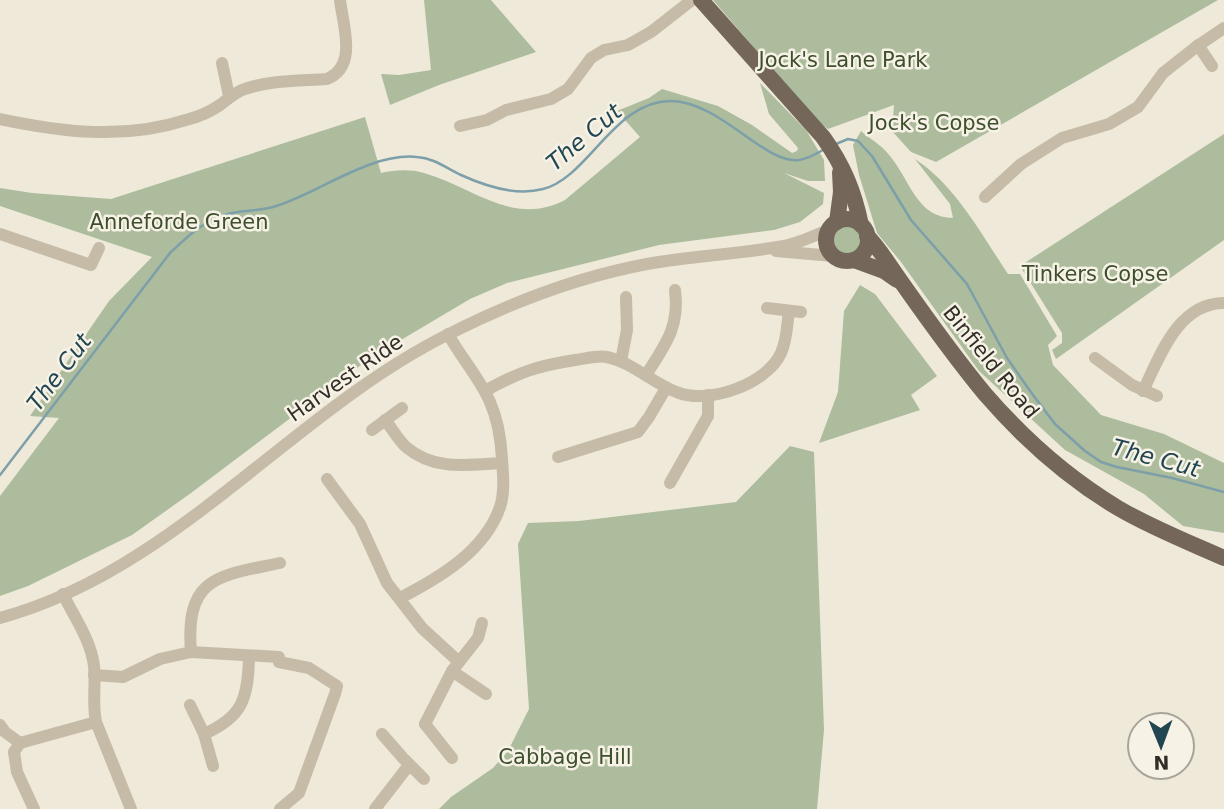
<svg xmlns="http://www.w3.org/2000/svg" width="1224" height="809" viewBox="0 0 1224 809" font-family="'DejaVu Sans',sans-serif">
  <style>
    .green { fill: #acbc9c }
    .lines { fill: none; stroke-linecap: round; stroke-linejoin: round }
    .stream { stroke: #7c9fa9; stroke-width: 2.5 }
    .minor { stroke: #c6bba7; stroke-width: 12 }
    .major { stroke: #746759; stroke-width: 16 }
    .labels { text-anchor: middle; stroke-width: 5; stroke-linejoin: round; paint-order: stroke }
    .park-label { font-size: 21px; fill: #3d4f2d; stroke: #f7f2e6 }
    .street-label { font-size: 21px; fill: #332d27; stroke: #f7f2e6 }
    .water-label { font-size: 23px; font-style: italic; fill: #214551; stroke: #f7f2e6 }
  </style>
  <rect width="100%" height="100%" fill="#efe9da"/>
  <g class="green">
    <path d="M424,0H491L536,52L439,85L390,105L381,74L399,75L431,70Z"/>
    <path d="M713,0H1218L936,162L911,152L892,131L894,105L828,129L818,122Z"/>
    <path d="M760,83L806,130L824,160L825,181H808L784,173L824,193L823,204L800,222L774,230L659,245L507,283L470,299L369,359L191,493L132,535L28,586L0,596V496L59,418L30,416L109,301L152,257L0,206V188L32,193L111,199L365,117L381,173C395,170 410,169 424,173C473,187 513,227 565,200L640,137L617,111L649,98L662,89L718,106L752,125L792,153L797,151L798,148L769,114Z"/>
    <path d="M861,131C870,139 883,146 890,156C910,180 917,218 953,218L950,204L915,159C956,186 981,234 1008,274H1020L1057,336L1048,345L1053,365L1101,415L1164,434L1224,463V533L1183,526L1144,494L1065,450L979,371L901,262L877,233L859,175L853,145Z"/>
    <path d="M1224,134V240L1056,359L1052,350L1062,343V333L1020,266Z"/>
    <circle cx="848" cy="239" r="15"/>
    <path d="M860,285L875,294L937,376L911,395L920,410L819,443L838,392L844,311Z"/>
    <path d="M790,446L814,452L824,730L817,809H439L451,797L493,768L508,751L529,709L518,544L528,523L579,521L736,502Z"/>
  </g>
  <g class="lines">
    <g class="stream">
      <path d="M836,144L848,139L858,141L872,156L911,220L967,284L1007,358L1033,395L1055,424L1085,451L1101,462L1117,467L1172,478L1224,492"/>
      <path d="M0,475L170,253C183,241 196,228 212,220C236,208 251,213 273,207C316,195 370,152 417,157C434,158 446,168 461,175C485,186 517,196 543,189C588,178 615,100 671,101C721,102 764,164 799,160C807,159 816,154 823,150"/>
    </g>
    <g class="minor">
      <path d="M1198,45L1212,66"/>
      <path d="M222,63L229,96"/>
      <path d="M0,119C62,132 124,140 186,120C198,117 210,112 220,105C228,99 233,94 242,90C268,80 299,81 327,79C358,66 343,26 340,0"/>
      <path d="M460,126L487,120L506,110L551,99L568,89L591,58L604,50L628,45L651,32L692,0"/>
      <path d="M985,197L1021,164L1062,138L1109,124L1138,107L1163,73L1196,47L1224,28"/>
      <path d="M0,234L91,265L99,248"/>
      <path d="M776,251L833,256"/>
      <path d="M767,308L801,312"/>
      <path d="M1095,358L1132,385L1157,396"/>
      <path d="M621,361L627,330L626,297"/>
      <path d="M646,375C665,345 680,327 675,290"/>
      <path d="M485,391C519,372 537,366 575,360C585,359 597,355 607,357C634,363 653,384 679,393C710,404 767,384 781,353C787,340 787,325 789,311"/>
      <path d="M1143,391C1160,356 1178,303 1224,303"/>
      <path d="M385,420C392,428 398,440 406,447C434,471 468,465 502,463"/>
      <path d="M372,430L402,408"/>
      <path d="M558,457L638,432L649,417L666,388"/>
      <path d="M327,479L360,524L387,583L422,628L459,662"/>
      <path d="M670,483L708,416V395"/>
      <path d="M63,594C74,617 91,640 94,666C96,685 92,703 96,722L131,809"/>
      <path d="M400,598C439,578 485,551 500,507C505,492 503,474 502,459C501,440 498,420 490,402C481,380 460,356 448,334"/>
      <path d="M0,618C176,570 290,413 449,334C512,302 577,277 647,264C692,256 739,254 784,246C799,243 814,236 828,230"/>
      <path d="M191,652C185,576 218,576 280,563"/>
      <path d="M452,671L486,694"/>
      <path d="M94,675L123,677L160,659L191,652L279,657V662L309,668L334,684L337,686L335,694L299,793L280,809"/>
      <path d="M190,705L204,734L213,766"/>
      <path d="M425,724L452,671L478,638L482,623"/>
      <path d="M425,724L452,758"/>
      <path d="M0,725L5,732L20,743"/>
      <path d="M204,734C243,717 248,698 249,657"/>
      <path d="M382,734L403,758L424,779"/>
      <path d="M34,809L17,772L14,752L20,743L96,722"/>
      <path d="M375,809L409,765"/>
    </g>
    <g class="major">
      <path d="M701,0L823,137C843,165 854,191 861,225"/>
      <circle cx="847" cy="240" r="21"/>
      <path d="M837,222L841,192L840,172"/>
      <path d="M867,236C881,250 890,267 902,283C928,320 956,359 985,394C1023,438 1068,478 1118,508C1152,528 1188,542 1224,558"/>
      <path d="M854,260L884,271L897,280"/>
    </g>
  </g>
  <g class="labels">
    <g class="park-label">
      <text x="843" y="67">Jock's Lane Park</text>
      <text x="934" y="130">Jock's Copse</text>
      <text x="179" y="229">Anneforde Green</text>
      <text x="1095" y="281">Tinkers Copse</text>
      <text x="565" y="764">Cabbage Hill</text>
    </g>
    <g class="street-label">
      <text transform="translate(991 362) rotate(51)" y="7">Binfield Road</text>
      <text transform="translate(345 378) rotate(-35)" y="7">Harvest Ride</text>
    </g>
    <g class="water-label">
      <text transform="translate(584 137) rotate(-40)" y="8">The Cut</text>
      <text transform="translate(59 372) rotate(-53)" y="8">The Cut</text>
      <text transform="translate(1156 458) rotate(15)" y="8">The Cut</text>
    </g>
  </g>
  <g transform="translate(1161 746) rotate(179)"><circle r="33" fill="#f7f2e6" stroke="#a9a39a" stroke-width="2"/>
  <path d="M0-5L12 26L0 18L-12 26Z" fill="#214551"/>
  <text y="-10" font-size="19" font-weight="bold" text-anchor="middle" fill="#332d27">N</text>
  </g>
</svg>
